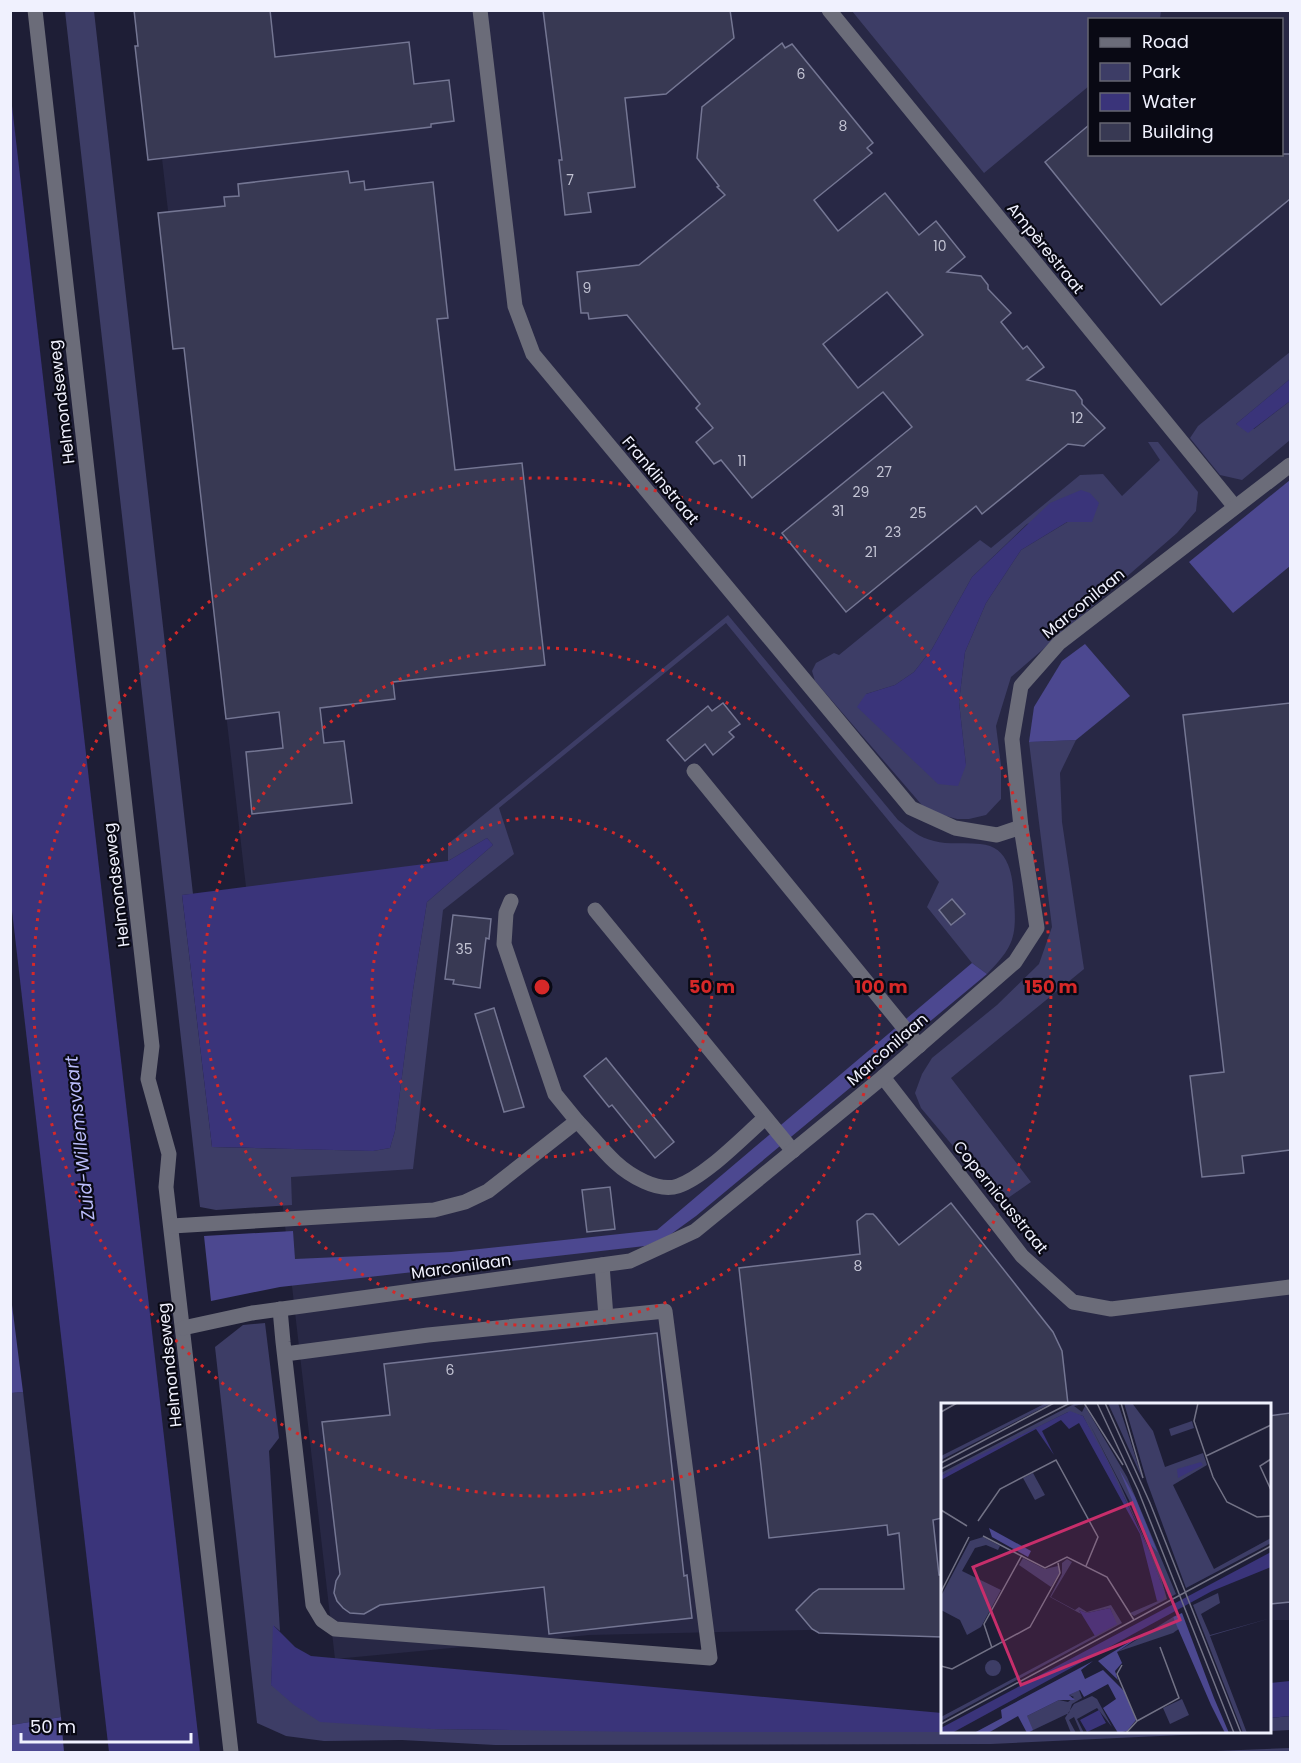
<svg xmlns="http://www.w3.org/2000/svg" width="1301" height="1763" viewBox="0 0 1301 1763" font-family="Poppins,sans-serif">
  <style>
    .built { fill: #282845; fill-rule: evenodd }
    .green { fill: #3d3d66; fill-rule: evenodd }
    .forest { fill: #4c4890 }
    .water { fill: #3a347a }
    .building { fill: #383953; stroke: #747693; stroke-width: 1.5; fill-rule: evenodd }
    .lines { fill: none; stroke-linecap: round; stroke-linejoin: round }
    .minor { stroke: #6b6c79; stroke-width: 15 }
    .ring { fill: none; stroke: #d62828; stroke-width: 3; stroke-dasharray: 3 6 }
    .labels { text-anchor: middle; stroke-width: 4.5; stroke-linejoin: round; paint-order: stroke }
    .number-label { font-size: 14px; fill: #c2c3d3 }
    .street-label { font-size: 16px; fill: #f0f1fe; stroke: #090914 }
    .water-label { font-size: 18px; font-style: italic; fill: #bbbdfb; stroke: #090914 }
    .inset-road { fill: none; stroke: #727286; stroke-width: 1.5 }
    .view { fill: #c72e6b; fill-opacity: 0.15; stroke: #c72e6b; stroke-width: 3 }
    .inset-edge { fill: none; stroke: #f0f1fe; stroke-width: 3 }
    .centre { fill: #d62828; stroke: #090914; stroke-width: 3 }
    .ring-label { font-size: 18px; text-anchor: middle; font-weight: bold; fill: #d62828; stroke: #090914; stroke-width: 4.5; stroke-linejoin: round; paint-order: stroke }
  </style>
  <rect width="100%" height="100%" fill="#1e1e36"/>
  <path class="built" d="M145,11H1290V1620H1270V1404H942V1627L589,1635L335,1659ZM1090,20H1282V154H1090Z"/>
  <g class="green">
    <path d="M65,11H94L193,894L182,895L212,1147L373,1151L390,1148L395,1131L413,990L427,902L493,845L487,838L448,861V844L728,615L898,820C909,829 920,838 934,841C949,845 964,842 980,844C1010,846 1013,877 1014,900C1017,938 1013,947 987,974L972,963L927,907L939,882L726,623L499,808L514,854L443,910L413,1169L291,1177L292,1205L216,1210L200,1207Z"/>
    <path d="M852,11H1161L1160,19L1090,20L1089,86L984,173Z"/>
    <path d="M1290,352V379L1236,424L1254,429L1290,401V440L1242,480L1220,475L1190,438L1198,426Z"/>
    <path d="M1148,442H1158L1198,492L1196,511L1177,533L1011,677L996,726L1001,765V799L986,815L969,819H957L927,811L815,681L812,671L816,663L834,653L839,655L980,540L991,548L1080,475L1103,474L1122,496L1160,460ZM1099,503L1021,550L986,603L965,652L959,702L966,765L866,694L895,685L914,672L932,649L972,577L1027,524Z"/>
    <path d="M1076,740L1060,773L1062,822L1084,969L951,1078L1031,1182L1001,1203L921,1108L915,1093L922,1074L932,1058L997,1005L1039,964L1052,927L1029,742Z"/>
    <path d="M265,1323L279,1438L269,1451L280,1631L274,1626L271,1685L431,1729L809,1732L942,1730L1270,1732V1718L1290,1716V1730L991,1744L495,1745L402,1740L324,1741L286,1736L257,1723L215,1347L243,1325Z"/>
    <path d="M23,1392L61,1717L11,1725V1393Z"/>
    <path d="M1290,1748V1752H1189H1191Z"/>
  </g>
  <g class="forest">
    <path d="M1290,480V566L1233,613L1189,562Z"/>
    <path d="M1085,644L1130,696L1076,740L1029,742L1034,707L1062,661Z"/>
    <path d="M972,963L987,974L696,1216L667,1237L645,1246L280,1287L211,1301L204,1236L293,1231L295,1259L451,1252L657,1230Z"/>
    <path d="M10,1289L23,1392L11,1393H10Z"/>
    <path d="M61,1717L64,1752H11V1725Z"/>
  </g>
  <g class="water">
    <path d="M11,97L200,1752H109L11,902Z"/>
    <path d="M1290,379V401L1248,433L1236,424Z"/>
    <path d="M1081,490L1090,493L1099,503L1092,522H1067L1021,550L986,603L965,652L959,702L966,765L958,786L938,784L857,707L866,694L895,685L914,672L932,649L972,577L1050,503Z"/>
    <path d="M487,838L493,845L427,902L413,990L395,1131L390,1148L373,1151L212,1147L182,895L448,861Z"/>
    <path d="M273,1625L295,1647L311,1656L942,1713V1732H1007H646L431,1729L320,1722L294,1705L271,1685Z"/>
    <path d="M1290,1681V1716L1270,1718V1683Z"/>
  </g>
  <g class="building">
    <path d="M134,10H270L275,57L409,42L414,84L449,80L454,121L431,124V127L148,160L135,46H138Z"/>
    <path d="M543,10H730L734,38L666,94L625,98L635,187L588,193L591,212L565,215L559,160H562Z"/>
    <path d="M782,43L785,48L792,44L873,143L867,148L872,153L814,200L838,231L885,193L919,235L936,221L965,257L947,272L981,276L988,285V289L1011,313L1001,322L1023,349L1027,346L1044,367L1027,380L1075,391L1082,400V404L1105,428L1084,446L1068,444L982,514L976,506L846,612L782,533L912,427L883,392L752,498L721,460L714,464L696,442L713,428L696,408L700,404L627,315L589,319L588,313H581L577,272L639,265L725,195L717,187L719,186L697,158L702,107ZM887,292L923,335L858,388L823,344Z"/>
    <path d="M1089,125V154H1290V199L1161,305L1045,162Z"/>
    <path d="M348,171L350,183L364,181L365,190L433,182L448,318L437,319L455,470L522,463L545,665L393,682L395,699L320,708L324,743L344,741L352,803L252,814L246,752L283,748L279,712L226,719L184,348L173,349L158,213L225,206L224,197L239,196L238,184Z"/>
    <path d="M723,703L740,724L729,732L734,737L713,755L705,744L685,761L667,740L708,706L712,711Z"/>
    <path d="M1290,703V1150L1242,1156L1244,1173L1202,1177L1190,1076L1224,1072L1183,715Z"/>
    <path d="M952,899L965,914L951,925L939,910Z"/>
    <path d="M453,915L491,919L489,939L486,938L480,988L453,984L454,980L445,979Z"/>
    <path d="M494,1008L524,1107L504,1112L475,1014Z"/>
    <path d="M606,1058L674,1142L655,1158L612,1105L609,1107L584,1076Z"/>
    <path d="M610,1187L615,1229L587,1232L582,1190Z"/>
    <path d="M951,1203L1053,1332L1062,1351L1068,1404H942V1518L933,1520L939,1575H942V1637L819,1633L812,1629L796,1610L813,1593L819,1589H904L899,1533L888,1535L887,1525L769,1538L739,1268L860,1254L857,1221L866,1214H873L876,1217L899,1245Z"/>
    <path d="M657,1333L684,1576L687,1575L692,1618L549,1634L544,1587L380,1605L364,1614L350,1613L343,1608L337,1601L334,1593L336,1581L340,1574L322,1422L390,1415L384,1364Z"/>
    <path d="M1290,1413V1602L1269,1604V1416Z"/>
  </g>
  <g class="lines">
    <g class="minor">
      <path d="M35,10L152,1046L148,1079L169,1154L166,1187L231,1752"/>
      <path d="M480,10L515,306L533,354L911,808L955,828L997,835L1021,827"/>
      <path d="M829,10L1235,507"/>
      <path d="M694,771L919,1046"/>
      <path d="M595,910L793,1151"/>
      <path d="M883,1077L1022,1256L1073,1302L1111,1309L1290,1287"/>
      <path d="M577,1121C590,1134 601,1149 615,1162C629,1175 658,1193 678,1186C705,1177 743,1137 765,1118"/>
      <path d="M172,1226L434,1210L465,1202L488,1191L577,1121L555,1094L504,944L506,913L511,901"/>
      <path d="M602,1265L606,1317"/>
      <path d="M280,1309L283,1342L313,1605L322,1620L335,1629L710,1658L665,1311L428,1335L285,1354"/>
      <path d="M183,1328L252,1313L630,1261L695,1231L883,1077L1015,962L1037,928L1021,827L1012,739L1021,686L1059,643L1290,465"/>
    </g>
  </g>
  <g class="ring">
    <circle cx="542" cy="987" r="170"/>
    <circle cx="542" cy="987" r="339"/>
    <circle cx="542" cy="987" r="509"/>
  </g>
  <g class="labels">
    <g class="number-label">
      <text x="801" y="79">6</text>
      <text x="843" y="131">8</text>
      <text x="570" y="185">7</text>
      <text x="940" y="251">10</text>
      <text x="587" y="293">9</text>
      <text x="1077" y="423">12</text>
      <text x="742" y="466">11</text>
      <text x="884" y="477">27</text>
      <text x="861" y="497">29</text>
      <text x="838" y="516">31</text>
      <text x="918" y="518">25</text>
      <text x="893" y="537">23</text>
      <text x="871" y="557">21</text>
      <text x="464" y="954">35</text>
      <text x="858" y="1271">8</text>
      <text x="450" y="1375">6</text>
    </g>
    <g class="street-label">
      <text transform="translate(1046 248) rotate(51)" y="6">Ampèrestraat</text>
      <text transform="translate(61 402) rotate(-97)" y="6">Helmondseweg</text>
      <text transform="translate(661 480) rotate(50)" y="6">Franklinstraat</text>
      <text transform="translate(1083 603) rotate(-39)" y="6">Marconilaan</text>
      <text transform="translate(116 885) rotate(-97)" y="6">Helmondseweg</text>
      <text transform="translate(887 1049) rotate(-41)" y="6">Marconilaan</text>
      <text transform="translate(1001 1197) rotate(51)" y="6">Copernicusstraat</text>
      <text transform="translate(461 1266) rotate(-8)" y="6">Marconilaan</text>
      <text transform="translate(169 1365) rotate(-96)" y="6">Helmondseweg</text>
    </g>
    <g class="water-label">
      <text transform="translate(80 1138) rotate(-96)" y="6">Zuid-Willemsvaart</text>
    </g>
  </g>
  <g transform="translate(941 1403)">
    <rect width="330" height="330" fill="#1e1e36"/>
    <path d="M105,0H111L0,57V53ZM135,0L143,1L133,3L141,9L144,3L186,74L235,191L228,195L220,175L226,196L193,213L189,210L217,198L220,180L196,120L142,13L127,9L0,73V70ZM146,16L188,97L217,166L178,79ZM167,0H177L202,77ZM183,0H191L212,28L224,64L262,50L266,62L232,82L273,166L330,135V140L245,185L206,79ZM251,18L253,25L230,33L228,26ZM92,70L104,92L94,97L82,75ZM42,134L59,143L57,147L45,142L34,145L21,168L60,187L40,224L26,232L19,217L0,207V193L29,138ZM82,155L104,166L117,163L119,169L110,184L78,162ZM126,156L131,159L110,194L134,207L138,204L146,209L170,202L181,220L0,318V314L175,221L169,205L146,210L138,207L140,211L109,194L121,171V160ZM277,190L279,200L260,211L269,232L330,215L269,233L306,330H302L252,202ZM232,214L239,225L232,230L176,249ZM44 265a8 8 0 1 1 16 0a8 8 0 1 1-16 0ZM138,287L141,295L131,301L128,310L86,330V313L118,297L127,299L133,294L128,292ZM151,293L156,296L171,324L156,305L136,316L143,330H140L133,314L128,317L135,330H130L124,315L133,301ZM241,296L248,312L229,321L222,305Z" fill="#3d3d66" fill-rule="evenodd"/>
    <path d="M178,66L194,94L217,150L210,142ZM48,125L90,148L87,154L51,134ZM241,210L273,295L288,330H284L270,302L232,214ZM205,229L176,249L181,260L174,268L177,277L157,258ZM152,258L140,267L144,276L162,267L184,289L195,317L186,328L177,330L162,305L175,296L167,281L143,294L139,287L128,292L134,297H118L86,313L92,327L86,330L77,313L47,330H33L61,315L60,307Z" fill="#4c4890"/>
    <path d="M129,8L142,13L166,57L207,146L224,190L222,196L216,198L199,131L138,20L128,26L120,17L101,28L113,52L95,26L0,77V73L23,60ZM260,59L262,62L237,75L236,66ZM330,149V164L271,188L11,330H0V325ZM169,205L176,221L154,233L138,207L146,210ZM158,307L165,320L146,329L139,317Z" fill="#3a347a"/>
    <path class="inset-road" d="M143,0L182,62M156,0L197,87L293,330M164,0L209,100L300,330M180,0L202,75M257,0L253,18L272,74L286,99L316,114L330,113M0,9L16,0M265,53L330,22M330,56L319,63L330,87M0,60L113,0M0,66L129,0M0,107L26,123M37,118L59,86L115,57L157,134L145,163M42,133L104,165L126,154L166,174L193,217M0,189L28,134M51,245L43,221L81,152M181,262L176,271L196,318L185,330M0,263L11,266L89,224L119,170L117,160M196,318L238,295L219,244M0,321L330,143"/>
    <path class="view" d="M191,100L239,217L80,282L32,164Z"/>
    <rect width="330" height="330" class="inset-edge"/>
  </g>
  <circle cx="542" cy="987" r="9" class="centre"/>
  <g class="ring-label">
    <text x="712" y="993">50 m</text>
    <text x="881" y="993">100 m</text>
    <text x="1051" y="993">150 m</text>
  </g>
  <rect width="1301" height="1763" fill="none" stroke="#f0f1fe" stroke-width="24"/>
  <rect x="1088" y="18" width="195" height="138" fill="#090914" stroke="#656672" stroke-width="1.5"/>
  <rect x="1100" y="38" width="30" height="9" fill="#6b6c79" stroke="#656672" stroke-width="1.5"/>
  <text x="1142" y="48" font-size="18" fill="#f0f1fe">Road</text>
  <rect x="1100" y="63" width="30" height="18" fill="#3d3d66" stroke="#656672" stroke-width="1.5"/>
  <text x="1142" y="78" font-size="18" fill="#f0f1fe">Park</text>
  <rect x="1100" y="93" width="30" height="18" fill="#3a347a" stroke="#656672" stroke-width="1.5"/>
  <text x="1142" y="108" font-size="18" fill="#f0f1fe">Water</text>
  <rect x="1100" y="123" width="30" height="18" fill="#383953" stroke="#656672" stroke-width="1.5"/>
  <text x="1142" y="138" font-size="18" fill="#f0f1fe">Building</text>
  <path d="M21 1733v9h170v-9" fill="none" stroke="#f0f1fe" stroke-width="3"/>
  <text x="30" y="1733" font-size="18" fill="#f0f1fe" stroke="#090914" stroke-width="4.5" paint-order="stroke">50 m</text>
</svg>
